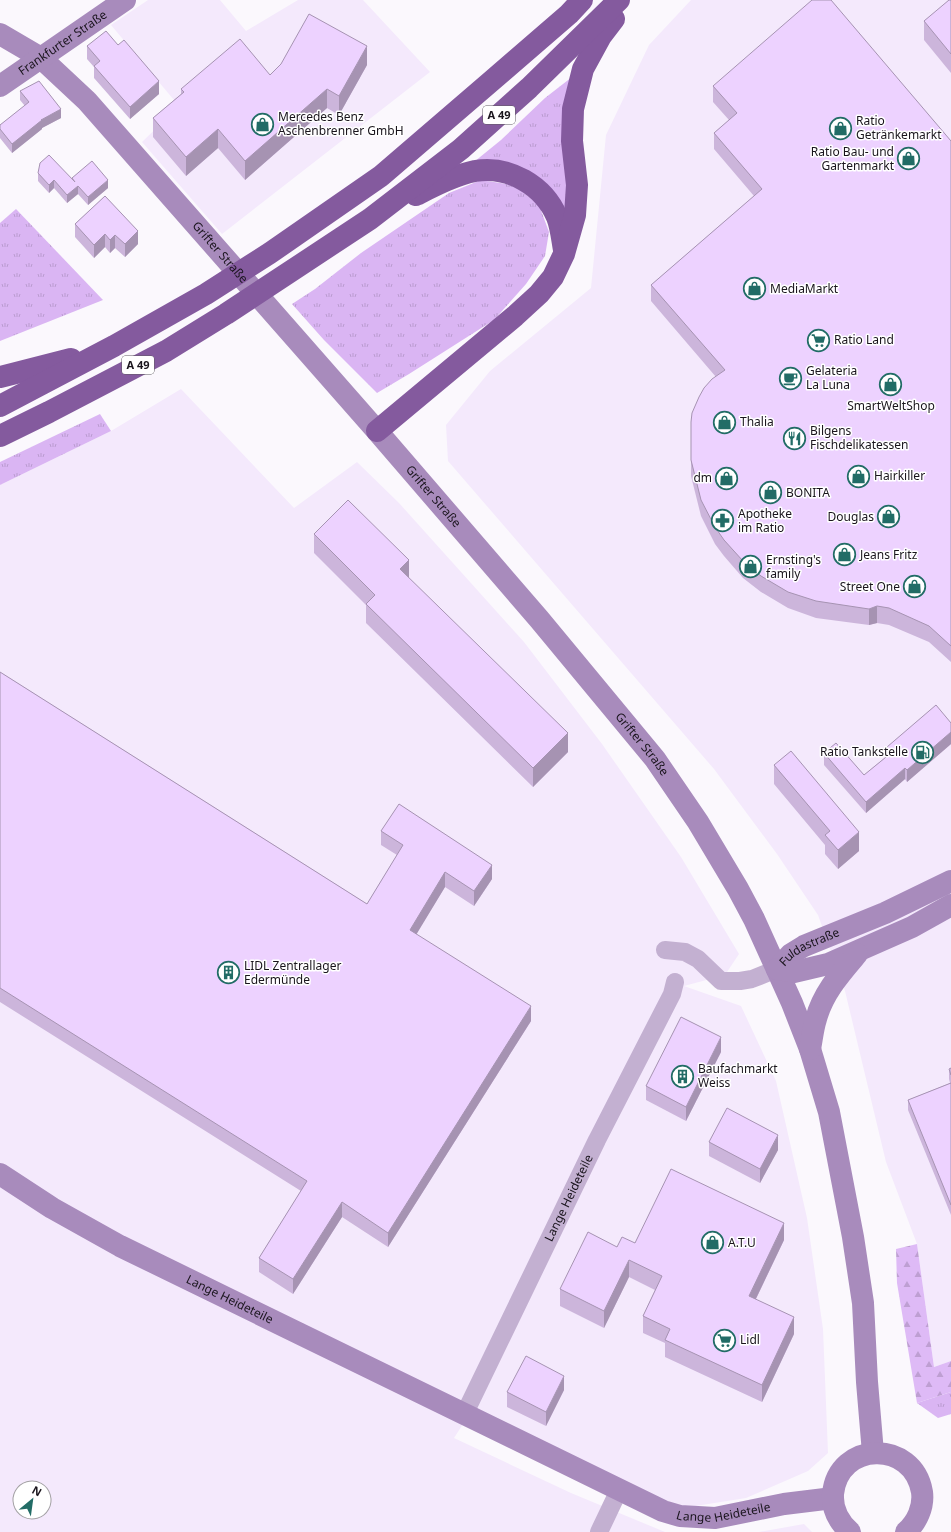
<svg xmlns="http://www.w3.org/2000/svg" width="951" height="1532" viewBox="0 0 951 1532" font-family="'Noto Sans',sans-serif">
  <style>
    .built { fill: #f4e9fc; fill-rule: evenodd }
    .grass { fill: url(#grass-tufts) }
    .forest { fill: url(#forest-firs) }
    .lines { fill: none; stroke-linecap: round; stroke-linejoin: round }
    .street { stroke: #c3b0d1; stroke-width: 18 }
    .secondary { stroke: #a88bbc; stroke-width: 22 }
    .highway { stroke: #845a9e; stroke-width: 22 }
    .wall { fill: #ccb5db }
    .shaded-wall { fill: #a693b2 }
    .building { fill: #edd2ff; stroke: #a693b2 }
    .labels { text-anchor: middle; stroke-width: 3; stroke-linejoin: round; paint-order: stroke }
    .shield { fill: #fff; stroke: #5e5a60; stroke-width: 1 }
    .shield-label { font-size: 11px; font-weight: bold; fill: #19141c }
    .street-label { font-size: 12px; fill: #19141c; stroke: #fff }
    .poi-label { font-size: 12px; fill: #19141c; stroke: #fff; text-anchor: start }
  </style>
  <defs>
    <pattern id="grass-tufts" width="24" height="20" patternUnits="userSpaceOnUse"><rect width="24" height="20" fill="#dab5f3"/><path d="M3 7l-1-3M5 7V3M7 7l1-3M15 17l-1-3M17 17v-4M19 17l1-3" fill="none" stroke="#ba9bd0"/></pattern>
    <pattern id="forest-firs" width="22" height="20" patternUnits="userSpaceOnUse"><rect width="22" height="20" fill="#debaf6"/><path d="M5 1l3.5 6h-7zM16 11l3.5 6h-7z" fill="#be9fd2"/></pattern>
  </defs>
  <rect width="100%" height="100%" fill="#fbf8fd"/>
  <g class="built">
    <path d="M148,0H220L246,31L298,0H363L430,72L222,234L142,142L179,106L111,25Z"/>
    <path d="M691,0H951V1361L934,1367L917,1244L886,1162L845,991L818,915L777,854L714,769L448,461L446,425L490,371L591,288L606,135L649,45Z"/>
    <path d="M181,389L294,508L357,462L399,503L524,642L602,744L681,857L739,954L725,975L684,986L741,1006L776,1081L807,1218L823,1329L828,1453L808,1471L746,1498L683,1508L624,1485L472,1410L454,1438L571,1493L665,1532H0V485L111,431ZM20,1488H44V1512H20Z"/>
    <path d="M804,1524L812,1532H759Z"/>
  </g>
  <g class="grass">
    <path d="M572,77L569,225L551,194L469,166L501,140L545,98Z"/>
    <path d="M481,180L514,185L539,205L549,232L545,256L526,284L494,320L409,374L377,393L324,340L292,304L315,289L361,253L449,193Z"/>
    <path d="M16,209L103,300L0,341V223Z"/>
    <path d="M100,414L111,431L0,485V462Z"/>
    <path d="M951,1392V1414L938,1418L917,1403Z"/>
  </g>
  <path class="forest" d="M917,1244L934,1367L951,1361V1392L917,1403L897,1283L896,1249Z"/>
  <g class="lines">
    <g class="street">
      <path d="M665,950L685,952L698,959L721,981H740L752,979L777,969"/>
      <path id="s1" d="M464,1415L597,1140L672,994L675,982"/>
      <path d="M599,1532L619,1490"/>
    </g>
    <g class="secondary">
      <path id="s2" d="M0,34L41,58L87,101L377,431L539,619L655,759L698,822L738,889L754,919L792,1003L810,1049L829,1112L853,1237L863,1303L867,1382L873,1453"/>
      <path id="s3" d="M0,86L125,0"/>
      <path id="s4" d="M777,969L791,954L804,946L885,913L951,881"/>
      <path d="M777,969L794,972L828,964L912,927L951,905"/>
      <path d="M810,1049C812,1039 813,1028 816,1019C823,993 840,974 857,954"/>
      <path id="s5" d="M0,1174L52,1208L120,1246L663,1511L680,1516L715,1518L784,1504L833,1498"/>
      <path d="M850,1532C839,1522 832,1509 833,1494C838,1441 913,1439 922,1492C924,1507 917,1522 906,1532"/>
    </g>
    <g class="highway">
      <path d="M416,195C434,186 455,175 475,171C509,165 544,186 557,217C561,227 562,239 564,250"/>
      <path d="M0,377L71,359"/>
      <path d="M0,406L114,346L206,294L270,253L381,176L488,84L569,14L582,0"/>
      <path d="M377,431L515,316L539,294L553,277L564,254L575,215L577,185L572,141L573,109L583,69L601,36L614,19"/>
      <path d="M0,436L49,412L166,351L226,314L370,219L461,149L529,88L619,0"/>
    </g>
  </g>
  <g class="wall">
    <path d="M951,0V73L924,40V21Z"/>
    <path d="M118,45L159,94L130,119L94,78V67L87,59V46Z"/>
    <path d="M367,65L339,115L327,108L245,180L218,148L186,176L153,137V118L181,94V89L270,75Z"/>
    <path d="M713,86L951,141V662L929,642L889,625L877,623L869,625L816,618L788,608L761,592L743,578L724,556L715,544L701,516L691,476V422L716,377L651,301V285L754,196L714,149V133L729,120L713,102Z"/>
    <path d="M20,91L61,118L42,128V129L12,153L0,138V125L25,106L20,100Z"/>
    <path d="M38,173L72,179L108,188L88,205L78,194L67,203L54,188L49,193L38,181Z"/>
    <path d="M105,196L138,244L125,257L115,248L110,253L105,247L94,258L75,237V224Z"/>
    <path d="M314,534L409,578L568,752L533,787L366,623V605L314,553Z"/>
    <path d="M0,672L367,904L397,855L381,845V831L492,879L474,906L445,887L416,934L531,1021L388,1247L342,1217L293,1294L259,1272V1258L301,1191L0,1002Z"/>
    <path d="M951,723V744L907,782L905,779L866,813L824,765V753L864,775L887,756V747Z"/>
    <path d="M774,765L859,851L838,869L825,854V845L774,784Z"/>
    <path d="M721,1052L686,1121L646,1100V1086Z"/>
    <path d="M951,1068V1215L908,1110V1100L950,1083L949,1079V1069Z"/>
    <path d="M709,1142L778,1150L760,1183L709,1156Z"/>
    <path d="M784,1240L756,1299L794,1334L762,1402L665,1357V1343L643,1333V1316L655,1290L629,1277L604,1328L560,1306V1289L617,1247L635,1243Z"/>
    <path d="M564,1390L546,1426L507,1407V1392Z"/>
  </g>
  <g class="shaded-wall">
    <path d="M367,46V65L339,115V96Z"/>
    <path d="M159,81V94L130,119V107Z"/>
    <path d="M327,89V108L245,180V161Z"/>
    <path d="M61,109V118L42,128V129L12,153V144L41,120Z"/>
    <path d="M218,129V148L186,176V157Z"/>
    <path d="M54,180V188L49,193V185Z"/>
    <path d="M108,180V188L88,205V197Z"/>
    <path d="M78,186V194L67,203V195Z"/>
    <path d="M138,231V244L125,257V244Z"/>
    <path d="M105,234V247L94,258V245Z"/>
    <path d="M115,235V248L110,253V240Z"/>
    <path d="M409,560V579L400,569Z"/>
    <path d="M877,606V623L869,625V609Z"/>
    <path d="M951,732V744L907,782V770Z"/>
    <path d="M568,733V752L533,787V768Z"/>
    <path d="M905,768V779L866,813V802Z"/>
    <path d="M859,832V851L838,869V850Z"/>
    <path d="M492,865V879L474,906V891Z"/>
    <path d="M445,872V887L410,945V930Z"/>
    <path d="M531,1006V1021L388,1247V1233Z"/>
    <path d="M721,1037V1052L686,1121V1107Z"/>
    <path d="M778,1135V1150L760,1183V1169Z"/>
    <path d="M342,1202V1217L293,1294V1279Z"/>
    <path d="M784,1223V1240L749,1313V1296Z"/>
    <path d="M629,1260V1277L604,1328V1311Z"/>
    <path d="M794,1317V1334L762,1402V1385Z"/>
    <path d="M564,1376V1390L546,1426V1412Z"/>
  </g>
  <g class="building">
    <path d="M812,0H831L951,141V646L929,626L889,608L877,606L869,609L816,601L788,592L761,576L743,561L724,540L715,527L701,500L691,460V422L692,413L699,397L704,388L712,379L725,370L651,285L762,189L714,133L737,113L713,86Z"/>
    <path d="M949,0H951V54L924,21Z"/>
    <path d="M309,14L367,46L339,96L327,89L245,161L218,129L186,157L153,118L184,92L181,89L240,39L270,75L281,64Z"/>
    <path d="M106,31L118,45L124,40L159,81L130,107L94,66L100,61L87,46Z"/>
    <path d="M39,81L61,109L41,120H42L12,144L0,129V125L29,102L20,91Z"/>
    <path d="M49,155L75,182L72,178L92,161L108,180L88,197L78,186L67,195L54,180L49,185L38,173L40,163Z"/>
    <path d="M105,196L138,231L125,244L115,235L110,240L105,234L94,245L75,224Z"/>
    <path d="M348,500L409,560L400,569L568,733L533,768L366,604L375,595L314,534Z"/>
    <path d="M0,672L367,904L403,845L381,831L399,804L492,865L474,891L445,872L410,930L531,1006L388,1233L342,1202L293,1279L259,1258L307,1181L0,988Z"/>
    <path d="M936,705L951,723V732L907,770L905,768L866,802L824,753L836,743L864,775L891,753L887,747Z"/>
    <path d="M791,751L859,832L838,850L825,835L830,831L774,765Z"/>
    <path d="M681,1017L721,1037L686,1107L646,1086Z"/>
    <path d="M951,1068V1075L949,1069Z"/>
    <path d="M951,1083V1205L908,1100Z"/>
    <path d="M727,1108L778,1135L760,1169L709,1142Z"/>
    <path d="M671,1169L784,1223L749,1296L794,1317L762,1385L665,1340L670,1329L643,1316L662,1276L629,1260L604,1311L560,1289L588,1232L617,1247L622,1237L635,1243Z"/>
    <path d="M526,1356L564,1376L546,1412L507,1392Z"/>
  </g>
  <defs>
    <symbol id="shop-ring" viewBox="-11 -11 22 22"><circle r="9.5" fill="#fff" stroke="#226c66" stroke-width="1.5"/><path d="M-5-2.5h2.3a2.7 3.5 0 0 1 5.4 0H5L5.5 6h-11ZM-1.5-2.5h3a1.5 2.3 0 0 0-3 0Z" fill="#226c66"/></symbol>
    <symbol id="supermarket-ring" viewBox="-11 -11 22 22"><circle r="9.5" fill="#fff" stroke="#226c66" stroke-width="1.5"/><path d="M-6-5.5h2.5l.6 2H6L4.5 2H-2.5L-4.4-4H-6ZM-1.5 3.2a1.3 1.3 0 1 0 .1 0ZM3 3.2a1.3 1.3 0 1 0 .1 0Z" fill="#226c66"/></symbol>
    <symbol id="cafe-ring" viewBox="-11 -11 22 22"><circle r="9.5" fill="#fff" stroke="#226c66" stroke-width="1.5"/><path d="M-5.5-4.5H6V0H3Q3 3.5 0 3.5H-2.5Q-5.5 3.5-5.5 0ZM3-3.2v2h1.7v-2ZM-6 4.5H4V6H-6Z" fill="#226c66"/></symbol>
    <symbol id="restaurant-ring" viewBox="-11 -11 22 22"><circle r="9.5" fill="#fff" stroke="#226c66" stroke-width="1.5"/><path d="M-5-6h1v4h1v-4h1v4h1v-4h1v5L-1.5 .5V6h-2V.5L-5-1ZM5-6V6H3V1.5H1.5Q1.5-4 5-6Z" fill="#226c66"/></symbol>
    <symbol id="pharmacy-ring" viewBox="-11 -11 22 22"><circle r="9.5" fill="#fff" stroke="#226c66" stroke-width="1.5"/><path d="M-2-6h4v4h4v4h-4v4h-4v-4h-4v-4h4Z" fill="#226c66"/></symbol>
    <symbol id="fuel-ring" viewBox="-11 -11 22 22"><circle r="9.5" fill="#fff" stroke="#226c66" stroke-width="1.5"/><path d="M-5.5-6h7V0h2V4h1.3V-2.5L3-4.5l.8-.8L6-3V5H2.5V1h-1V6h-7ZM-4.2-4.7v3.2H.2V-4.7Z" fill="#226c66"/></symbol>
    <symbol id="building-ring" viewBox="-11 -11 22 22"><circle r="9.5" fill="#fff" stroke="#226c66" stroke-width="1.5"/><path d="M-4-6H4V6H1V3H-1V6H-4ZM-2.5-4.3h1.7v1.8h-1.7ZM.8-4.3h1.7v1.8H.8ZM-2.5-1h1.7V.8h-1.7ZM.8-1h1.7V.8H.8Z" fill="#226c66"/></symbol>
  </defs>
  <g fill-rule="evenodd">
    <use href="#shop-ring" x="250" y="112" width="25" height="25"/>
    <use href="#shop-ring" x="828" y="116" width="25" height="25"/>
    <use href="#shop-ring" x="896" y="146" width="25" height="25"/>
    <use href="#shop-ring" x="742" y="276" width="25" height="25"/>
    <use href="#supermarket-ring" x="806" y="328" width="25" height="25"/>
    <use href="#cafe-ring" x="778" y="366" width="25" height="25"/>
    <use href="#shop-ring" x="878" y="372" width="25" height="25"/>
    <use href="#shop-ring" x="712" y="410" width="25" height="25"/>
    <use href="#restaurant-ring" x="782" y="426" width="25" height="25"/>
    <use href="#shop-ring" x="846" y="464" width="25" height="25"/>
    <use href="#shop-ring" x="714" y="466" width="25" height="25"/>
    <use href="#shop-ring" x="758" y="480" width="25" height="25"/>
    <use href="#shop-ring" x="876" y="504" width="25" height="25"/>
    <use href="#pharmacy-ring" x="710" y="508" width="25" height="25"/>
    <use href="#shop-ring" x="832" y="542" width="25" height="25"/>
    <use href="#shop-ring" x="738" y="554" width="25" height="25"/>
    <use href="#shop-ring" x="902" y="574" width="25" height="25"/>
    <use href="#fuel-ring" x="910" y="740" width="25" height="25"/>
    <use href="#building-ring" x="216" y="960" width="25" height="25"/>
    <use href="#building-ring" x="670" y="1064" width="25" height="25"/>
    <use href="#shop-ring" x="700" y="1230" width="25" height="25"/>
    <use href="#supermarket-ring" x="712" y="1328" width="25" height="25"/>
  </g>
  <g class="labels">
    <g class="shield">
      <rect x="483" y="106" width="32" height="18" rx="3"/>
      <rect x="122" y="356" width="32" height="18" rx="3"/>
    </g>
    <g class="shield-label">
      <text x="499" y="119">A 49</text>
      <text x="138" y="369">A 49</text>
    </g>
    <g class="street-label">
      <text dy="4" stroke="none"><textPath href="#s3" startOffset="76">Frankfurter Straße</textPath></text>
      <text dy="4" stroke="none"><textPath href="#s2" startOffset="312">Grifter Straße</textPath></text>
      <text dy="4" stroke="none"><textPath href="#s2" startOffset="636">Grifter Straße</textPath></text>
      <text dy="4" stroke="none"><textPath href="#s2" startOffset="960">Grifter Straße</textPath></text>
      <text dy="4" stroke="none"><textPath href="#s4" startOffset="40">Fuldastraße</textPath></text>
      <text dy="4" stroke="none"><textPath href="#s1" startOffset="241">Lange Heideteile</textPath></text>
      <text dy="4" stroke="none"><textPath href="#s5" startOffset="262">Lange Heideteile</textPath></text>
      <text dy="4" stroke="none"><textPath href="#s5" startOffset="806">Lange Heideteile</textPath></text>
    </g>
    <g class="poi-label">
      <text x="278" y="121">Mercedes Benz<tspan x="278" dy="14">Aschenbrenner GmbH</tspan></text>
      <text x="856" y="125">Ratio<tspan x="856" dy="14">Getränkemarkt</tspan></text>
      <text x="894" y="156" text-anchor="end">Ratio Bau- und<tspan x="894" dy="14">Gartenmarkt</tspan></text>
      <text x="770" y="293">MediaMarkt</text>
      <text x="834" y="344">Ratio Land</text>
      <text x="806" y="375">Gelateria<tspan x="806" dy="14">La Luna</tspan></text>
      <text x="891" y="410" text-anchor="middle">SmartWeltShop</text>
      <text x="740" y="426">Thalia</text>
      <text x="810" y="435">Bilgens<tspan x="810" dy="14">Fischdelikatessen</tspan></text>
      <text x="874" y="480">Hairkiller</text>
      <text x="712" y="482" text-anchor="end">dm</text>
      <text x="786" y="497">BONITA</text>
      <text x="738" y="518">Apotheke<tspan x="738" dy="14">im Ratio</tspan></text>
      <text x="874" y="521" text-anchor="end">Douglas</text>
      <text x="860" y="559">Jeans Fritz</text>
      <text x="766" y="564">Ernsting's<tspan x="766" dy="14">family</tspan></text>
      <text x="900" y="591" text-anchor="end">Street One</text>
      <text x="908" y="756" text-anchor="end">Ratio Tankstelle</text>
      <text x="244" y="970">LIDL Zentrallager<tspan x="244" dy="14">Edermünde</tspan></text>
      <text x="698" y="1073">Baufachmarkt<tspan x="698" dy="14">Weiss</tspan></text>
      <text x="728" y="1247">A.T.U</text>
      <text x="740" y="1344">Lidl</text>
    </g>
  </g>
  <g transform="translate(32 1500) rotate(29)"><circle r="19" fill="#ffffff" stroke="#a3a1a4"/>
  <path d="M0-3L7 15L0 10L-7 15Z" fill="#226c66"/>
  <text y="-6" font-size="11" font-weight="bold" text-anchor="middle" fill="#19141c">N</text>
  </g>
</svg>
